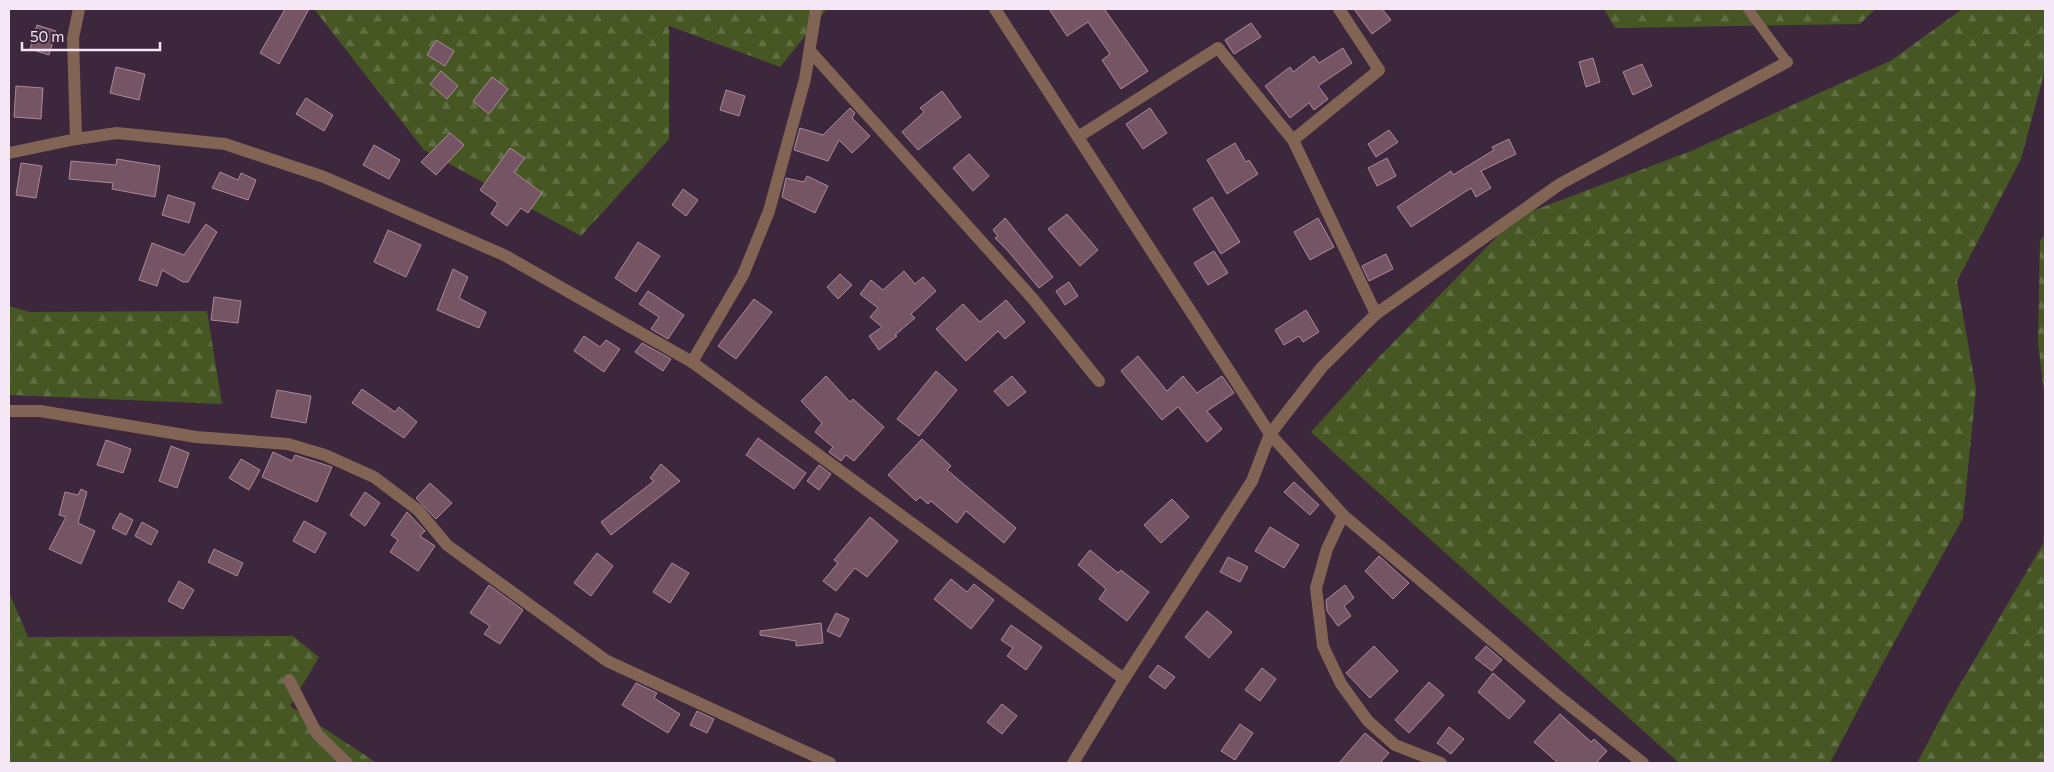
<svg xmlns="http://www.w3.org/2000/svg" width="2054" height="772" viewBox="0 0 2054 772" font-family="Commissioner,sans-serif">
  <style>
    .forest { fill: url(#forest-firs) }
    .building { fill: #755563; stroke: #ac8998 }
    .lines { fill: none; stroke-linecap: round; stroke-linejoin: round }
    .service { stroke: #816454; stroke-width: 10 }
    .minor { stroke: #816454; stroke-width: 12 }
  </style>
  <defs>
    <pattern id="forest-firs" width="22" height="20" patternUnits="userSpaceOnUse" patternTransform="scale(1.25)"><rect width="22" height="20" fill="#465724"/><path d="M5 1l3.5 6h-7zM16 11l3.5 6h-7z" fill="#616f44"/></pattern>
  </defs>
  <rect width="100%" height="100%" fill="#3c273c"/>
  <g class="forest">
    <path d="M314,9H827L780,67L669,26V139L581,236L424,150Z"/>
    <path d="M1604,9H1875L1860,24L1615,28Z"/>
    <path d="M1962,9H2045V70L2021,159L1957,281L1976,389L1963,518L1879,670L1830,763H1679L1311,432L1379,357L1516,217L1691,151L1892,60Z"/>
    <path d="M2045,234V400L2038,343L2040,241Z"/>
    <path d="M9,306L30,312L207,311L222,404L9,395Z"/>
    <path d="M2045,520V763H1917L1946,708L2043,544Z"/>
    <path d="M9,592L28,637L293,636L319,657L290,706L377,763H9Z"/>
  </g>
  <g class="building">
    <path d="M285,9H309L279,64L260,53Z"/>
    <path d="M1049,9H1107L1105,10L1148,71L1121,89L1102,60L1110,54L1088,22L1067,36Z"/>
    <path d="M1354,9H1382L1391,20L1372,34Z"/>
    <path d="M1251,23L1261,37L1234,54L1225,40Z"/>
    <path d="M37,25L56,31L49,55L30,49Z"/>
    <path d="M436,40L454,51L445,66L427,55Z"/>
    <path d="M1343,48L1352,63L1318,86L1328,99L1314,110L1309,103L1290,118L1265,86L1290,67L1293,72L1314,56L1319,63Z"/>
    <path d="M1593,58L1600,82L1586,87L1579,62Z"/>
    <path d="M1642,64L1652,86L1633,95L1623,72Z"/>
    <path d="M116,67L145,74L139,100L110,93Z"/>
    <path d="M441,71L458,86L447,99L430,84Z"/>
    <path d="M492,77L508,89L489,114L473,101Z"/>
    <path d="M16,86L43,88L41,119L14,117Z"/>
    <path d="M726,90L745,96L739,116L720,110Z"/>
    <path d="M942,91L961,117L918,150L902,132L924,112L920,108Z"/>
    <path d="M306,98L333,115L324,131L296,114Z"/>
    <path d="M850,108L855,113L852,118L870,136L852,153L839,140L828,161L794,150L800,128L823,135Z"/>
    <path d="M1150,108L1167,133L1143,149L1126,124Z"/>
    <path d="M1389,130L1398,142L1376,157L1368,144Z"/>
    <path d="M450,133L464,145L436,175L421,162Z"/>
    <path d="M1509,139L1516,154L1481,171L1491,188L1476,197L1471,188L1411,227L1397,207L1451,171L1453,175L1494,150L1492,147Z"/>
    <path d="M1235,143L1246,162L1249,160L1258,174L1227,194L1207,160Z"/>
    <path d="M374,145L400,160L389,179L363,165Z"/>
    <path d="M510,148L525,158L514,172L542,193L528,213L521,208L507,226L491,214L498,203L480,190Z"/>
    <path d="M969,154L989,176L973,191L953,168Z"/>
    <path d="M1387,158L1396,176L1377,186L1368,168Z"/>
    <path d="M117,159L160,166L155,197L112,189L113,183L69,179L71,161L116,165Z"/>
    <path d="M21,163L42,166L36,198L16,195Z"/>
    <path d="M220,172L238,180L241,173L256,180L248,200L212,188Z"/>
    <path d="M807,176L828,186L815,213L782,197L786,178L804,182Z"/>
    <path d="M683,189L698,200L686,216L672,205Z"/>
    <path d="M168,195L195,203L189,223L162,215Z"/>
    <path d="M1212,197L1240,242L1221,254L1193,209Z"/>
    <path d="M1067,214L1098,250L1080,266L1048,229Z"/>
    <path d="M1005,218L1053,277L1039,288L1008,251L995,238L998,236L993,230Z"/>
    <path d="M1318,218L1334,247L1310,260L1294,232Z"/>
    <path d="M206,224L217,232L188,282H183L162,270L157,286L139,280L152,243L184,255Z"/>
    <path d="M388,230L421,245L406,277L374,262Z"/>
    <path d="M638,242L660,256L636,292L615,278Z"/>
    <path d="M1214,251L1228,273L1208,285L1194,263Z"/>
    <path d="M1386,254L1393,269L1369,281L1362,266Z"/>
    <path d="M453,269L468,277L459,298L486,312L479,328L437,310Z"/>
    <path d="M904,271L915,284L923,277L936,291L911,314L915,318L895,335L897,336L879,350L869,336L882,327L870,317L878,308L860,294L871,280L883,290Z"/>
    <path d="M840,274L852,285L838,299L827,287Z"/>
    <path d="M1069,282L1078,296L1065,305L1056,291Z"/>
    <path d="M648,291L684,315L668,339L651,329L659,317L639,304Z"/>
    <path d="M214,297L241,301L238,323L211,320Z"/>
    <path d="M754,299L772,312L736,359L718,346Z"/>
    <path d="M1006,300L1025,322L1005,339L998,331L966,361L936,329L963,304L980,322Z"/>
    <path d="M1306,310L1319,332L1303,342L1299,336L1284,345L1275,330Z"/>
    <path d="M584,336L600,347L606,340L620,349L604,372L574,351Z"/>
    <path d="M642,343L671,359L663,371L635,352Z"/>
    <path d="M1138,356L1167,391L1183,376L1197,393L1222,376L1234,393L1207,411L1222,429L1207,442L1178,407L1162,420L1121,371Z"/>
    <path d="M936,371L957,390L919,436L897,419Z"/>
    <path d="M826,376L850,402L853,399L884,427L854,461L846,455L841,461L829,452L833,447L815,432L822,423L801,401Z"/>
    <path d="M1012,376L1026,392L1008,406L994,391Z"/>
    <path d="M362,389L395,412L399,407L417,422L404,438L352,403Z"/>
    <path d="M277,390L311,396L306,423L271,417Z"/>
    <path d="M758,438L806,473L794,489L746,455Z"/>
    <path d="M922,439L951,466L947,470L1016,528L1004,543L966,511L957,523L931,501L928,504L920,497L916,501L888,475Z"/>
    <path d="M106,440L131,449L123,473L97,465Z"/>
    <path d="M171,446L189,453L177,488L159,481Z"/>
    <path d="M273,452L292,461L295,455L332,467L317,502L262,477Z"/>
    <path d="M241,459L260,470L249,490L229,478Z"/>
    <path d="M661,464L680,481L611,535L601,522L654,481L650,478Z"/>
    <path d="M819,465L831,474L819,490L807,481Z"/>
    <path d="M1294,482L1319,505L1310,515L1284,492Z"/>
    <path d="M430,483L452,503L436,519L416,498Z"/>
    <path d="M81,489L87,492L78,523L95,531L81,564L49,549L66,517L59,515L65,492L78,495Z"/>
    <path d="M365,492L380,503L365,526L350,515Z"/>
    <path d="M1172,499L1189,517L1161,543L1144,525Z"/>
    <path d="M407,512L425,531L420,536L435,546L418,571L390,552L398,540L391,535Z"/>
    <path d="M120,513L133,520L126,535L112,528Z"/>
    <path d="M870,517L898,541L867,577L855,568L836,591L823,581L838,563L834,560Z"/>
    <path d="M304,521L326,533L315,553L293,541Z"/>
    <path d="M142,522L158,531L151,545L135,536Z"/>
    <path d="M1270,527L1299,545L1284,568L1255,551Z"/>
    <path d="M214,549L243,563L237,576L208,562Z"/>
    <path d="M1090,550L1118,573L1121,570L1149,592L1127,621L1099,599L1106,589L1078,565Z"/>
    <path d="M597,553L613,566L591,596L574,583Z"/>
    <path d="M1379,556L1409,583L1393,599L1365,571Z"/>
    <path d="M1228,557L1248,567L1240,582L1220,572Z"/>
    <path d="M672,563L689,573L670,603L653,592Z"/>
    <path d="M951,579L967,592L974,584L994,600L971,629L934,599Z"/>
    <path d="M179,581L194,590L183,609L168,601Z"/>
    <path d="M489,585L523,610L500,644L484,634L490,626L470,613Z"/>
    <path d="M1345,585L1354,598L1344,606L1351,616L1338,626L1327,611L1326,600Z"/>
    <path d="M1207,611L1232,632L1209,658L1185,637Z"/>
    <path d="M836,613L849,619L840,637L827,631Z"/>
    <path d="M821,623L823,643L796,646V641L760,635V631Z"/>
    <path d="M1011,625L1042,647L1026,670L1007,656L1013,648L1001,640Z"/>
    <path d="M1374,646L1398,671L1370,698L1346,673Z"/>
    <path d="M1486,646L1502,660L1492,671L1475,658Z"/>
    <path d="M1158,665L1175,677L1165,689L1149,677Z"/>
    <path d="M1262,668L1276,679L1260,701L1245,690Z"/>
    <path d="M1493,673L1525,701L1509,719L1478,692Z"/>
    <path d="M1429,682L1444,695L1409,733L1395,720Z"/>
    <path d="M636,683L657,693L654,698L680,714L668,733L622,705Z"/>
    <path d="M1002,704L1017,716L1002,734L987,722Z"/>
    <path d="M697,711L714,719L707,733L690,725Z"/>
    <path d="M1560,714L1591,742L1594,739L1607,751L1596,763H1558L1534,742Z"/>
    <path d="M1240,724L1253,733L1235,760L1221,751Z"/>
    <path d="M1449,727L1464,739L1451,754L1437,743Z"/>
    <path d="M1365,733L1389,753L1380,763H1339Z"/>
  </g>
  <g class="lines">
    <path class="service" d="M1748,9L1787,62"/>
    <g class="minor">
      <path d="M995,9L1270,434L1343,515L1558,696L1643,763"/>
      <path d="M1339,9L1379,70L1293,140L1376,314"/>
      <path d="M810,51L1033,299L1099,381"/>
      <path d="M1078,137L1218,48L1293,140"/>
      <path d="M76,139L73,38L79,9"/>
      <path d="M9,153L76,139L117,133L225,144L324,177L504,255L692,362L1124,679"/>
      <path d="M692,362L743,275L769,211L805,79L816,9"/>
      <path d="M9,411H40L196,437L288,444L325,455L374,477L418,510L447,545L607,661L830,763"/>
      <path d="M1343,515L1327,549L1316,588L1323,646L1341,684L1368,721L1395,745L1441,763"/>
      <path d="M289,680L317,734L347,763"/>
      <path d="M1073,763L1124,679L1252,481L1270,434L1322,367L1376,314L1560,184L1787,62"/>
    </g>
  </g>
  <rect width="2054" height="772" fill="none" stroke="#f5e7f5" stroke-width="20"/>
  <path d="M22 42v8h138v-8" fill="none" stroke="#f5e7f5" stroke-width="2.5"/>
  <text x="30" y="42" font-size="15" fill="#f5e7f5" stroke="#3c273c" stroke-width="4" paint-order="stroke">50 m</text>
</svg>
